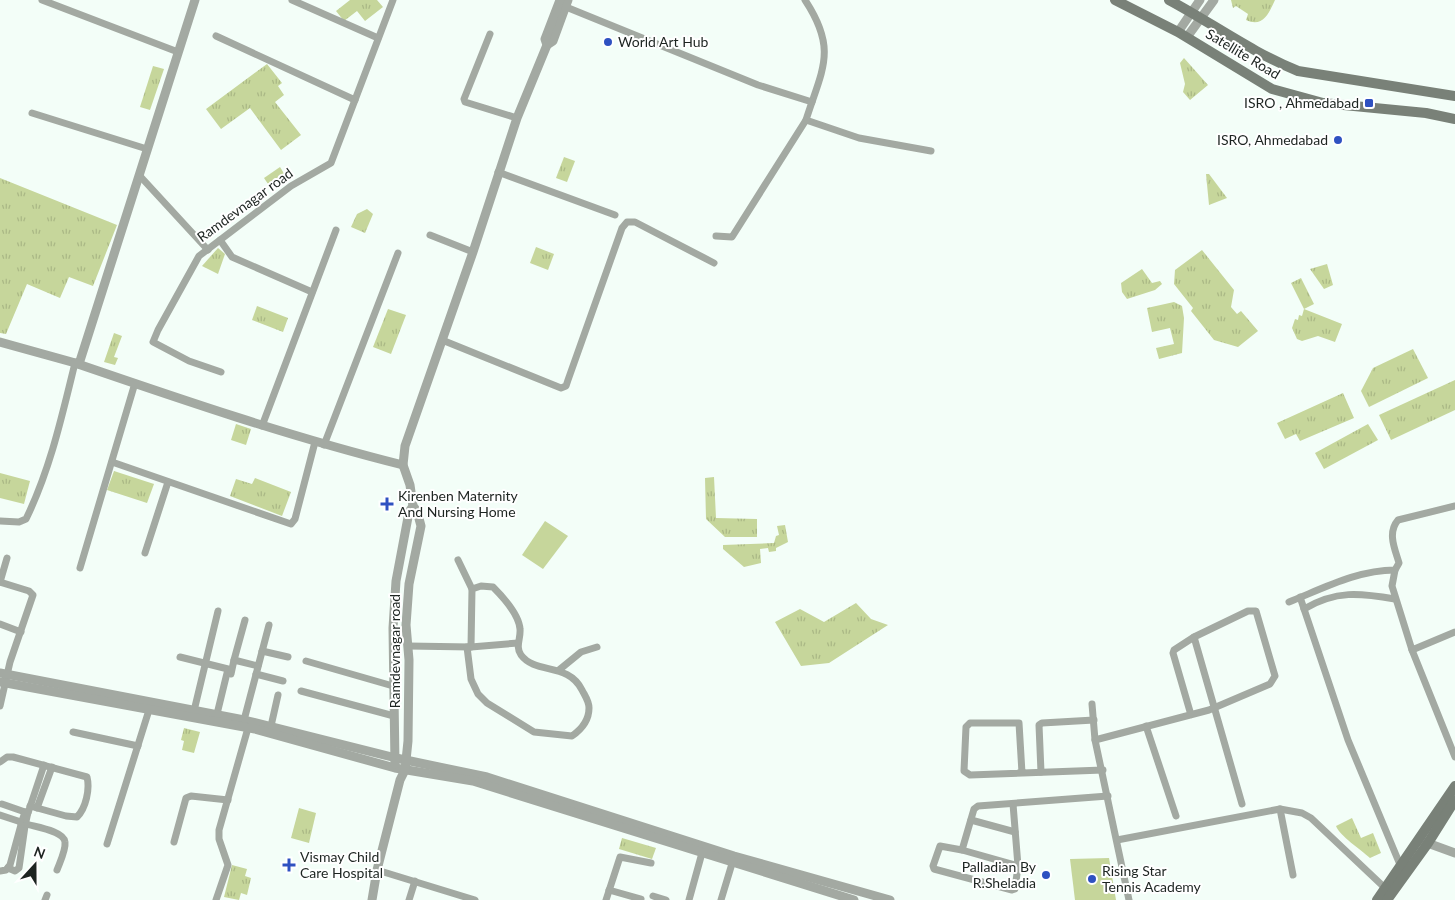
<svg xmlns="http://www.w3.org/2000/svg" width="1455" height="900" viewBox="0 0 1455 900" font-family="Lato,sans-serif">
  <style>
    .grass { fill: url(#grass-tufts) }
    .pitch { fill: #c6d69b }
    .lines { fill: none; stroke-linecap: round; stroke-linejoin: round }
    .minor { stroke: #a3a9a2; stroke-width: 7 }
    .tertiary { stroke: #a3a9a2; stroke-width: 9 }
    .secondary { stroke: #798178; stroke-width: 10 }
    .poi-dot { fill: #2f51c1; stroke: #fff; stroke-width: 2 }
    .labels { text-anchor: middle; stroke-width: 4; stroke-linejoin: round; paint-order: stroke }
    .poi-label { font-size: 14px; fill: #1d2421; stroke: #fff; text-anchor: start }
    .street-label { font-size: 14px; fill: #1d2421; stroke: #fff }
  </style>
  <defs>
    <pattern id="grass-tufts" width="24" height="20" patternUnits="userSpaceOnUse" patternTransform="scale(1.25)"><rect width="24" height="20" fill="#c6d69b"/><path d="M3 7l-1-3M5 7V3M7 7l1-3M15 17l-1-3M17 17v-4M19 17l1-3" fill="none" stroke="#aab885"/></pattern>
  </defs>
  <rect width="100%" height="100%" fill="#f3fef8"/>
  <g class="grass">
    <path d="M350,0H377L383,7L365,21L357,11L344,21L336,11Z"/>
    <path d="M1231,0H1275C1269,13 1263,28 1246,20L1248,14L1236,6L1233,8Z"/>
    <path d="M1184,58L1208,85L1190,100L1183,92L1185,84L1180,63Z"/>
    <path d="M267,64L282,83L278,86L284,95L275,102L301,135L281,150L250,108L221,129L206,109Z"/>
    <path d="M153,66L164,69L150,110L140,107Z"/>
    <path d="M564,157L575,161L567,182L556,178Z"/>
    <path d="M280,167L288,180L272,190L264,178Z"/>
    <path d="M1206,174H1209L1227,198L1209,205Z"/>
    <path d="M0,178L117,225L93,286L69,277L60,298L27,284L6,334L0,333Z"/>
    <path d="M367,209L373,214L365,233L351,227L357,214Z"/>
    <path d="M536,247L554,254L548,270L530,263Z"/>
    <path d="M218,248L225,254L218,274L202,266Z"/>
    <path d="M1202,250L1234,290L1231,307L1237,314L1241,311L1258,331L1238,347L1214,340L1191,311L1193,308L1174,284L1175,270Z"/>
    <path d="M1327,264L1333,285L1324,289L1310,269Z"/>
    <path d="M1142,269L1152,283L1160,281L1162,284L1155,290L1127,299L1122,292L1121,283Z"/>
    <path d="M1301,278L1314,304L1304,309L1291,283Z"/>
    <path d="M1174,302L1182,306L1184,318L1182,353L1159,359L1156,348L1174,344L1170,328L1152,332L1147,308Z"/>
    <path d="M257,306L288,318L283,332L252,320Z"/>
    <path d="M388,309L406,315L391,354L373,347Z"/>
    <path d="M1304,309L1342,324L1335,342L1318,336L1302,341L1297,339L1292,328L1295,319L1298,320L1299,315L1302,316Z"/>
    <path d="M114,333L122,336L114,357L118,358L115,365L104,362Z"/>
    <path d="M1413,349L1428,378L1369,407L1361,391L1373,368Z"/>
    <path d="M1455,380V410L1391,440L1379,415Z"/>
    <path d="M1343,393L1354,418L1300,441L1296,434L1285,439L1277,423Z"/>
    <path d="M236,424L251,429L246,445L231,440Z"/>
    <path d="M1368,424L1378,440L1324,469L1315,453Z"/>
    <path d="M114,471L154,484L147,503L107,490Z"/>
    <path d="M0,473L30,481L24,504L0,498Z"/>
    <path d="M714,477L716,518L757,519V537H725L706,519L705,478Z"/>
    <path d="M255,478L291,492L282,516L230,496L236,479L252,484Z"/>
    <path d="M785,525L788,542L776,548V551L769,552L768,548L760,549L761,563L744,567L723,549V545L774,543L776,536L779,535L777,526Z"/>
    <path d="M856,603L871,619L888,625L829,663L801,666L775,622L800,609L824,622Z"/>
    <path d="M184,728L200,732L194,753L182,750L184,741L181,740Z"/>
    <path d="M299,808L316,813L309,843L291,838Z"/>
    <path d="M1352,818L1361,838L1373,833L1381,853L1370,858C1360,849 1340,836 1336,826Z"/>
    <path d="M622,838L656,848L652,859L619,849Z"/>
    <path d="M232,865L247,869L245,876L251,878L247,895L241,893L239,900L224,897Z"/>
  </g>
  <g class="pitch">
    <path d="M545,521L568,536L543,569L522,555Z"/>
    <path d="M1109,858L1116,900H1075L1070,859Z"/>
  </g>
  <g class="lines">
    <g class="minor">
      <path d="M42,0L178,52"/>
      <path d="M292,0L378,38"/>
      <path d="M805,0C838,50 822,69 806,120L859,138L931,151"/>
      <path d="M566,7L758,85L812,102"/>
      <path d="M490,34L464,99L465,102L517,118"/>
      <path d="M216,36L355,100"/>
      <path d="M32,113L147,149"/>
      <path d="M498,172L615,215"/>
      <path d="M139,175L208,250"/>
      <path d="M430,235L473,252"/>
      <path d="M716,236L732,237L806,120"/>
      <path d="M220,240L232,257L312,292"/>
      <path d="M442,340L561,388L566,386L568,380L622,228L627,222H635L714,263"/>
      <path d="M221,372L189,361L153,342L158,330L199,256L291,186L331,163L393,0"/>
      <path d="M262,426L336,230"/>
      <path d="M324,445L398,253"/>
      <path d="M112,462L291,524L295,519L315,442"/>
      <path d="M0,521L19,522L26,519C50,470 62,416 75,363"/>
      <path d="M145,553L168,482"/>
      <path d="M458,560L472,589"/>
      <path d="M80,568L135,383"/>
      <path d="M1395,570L1392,586L1412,650L1455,632"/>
      <path d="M0,582L29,591L33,595L10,662L0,706"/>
      <path d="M0,582L7,558"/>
      <path d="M1300,597L1348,740L1401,867"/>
      <path d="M1289,602C1324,588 1358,570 1395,570L1399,563C1395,549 1387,533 1398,520L1455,506"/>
      <path d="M1304,609C1336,590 1360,593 1395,599"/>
      <path d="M0,624L21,632"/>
      <path d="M1194,637L1242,804"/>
      <path d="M408,646L471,647L518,643"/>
      <path d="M467,647L471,679L478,694L487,703L534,732L572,736C582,729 589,720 589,708C589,701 585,696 582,690C568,662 536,675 521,655C515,647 521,638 520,629C519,614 503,597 493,587L481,586L472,589L471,647"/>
      <path d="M1412,650L1455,757"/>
      <path d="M262,651L288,657"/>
      <path d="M180,657L228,669L217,714"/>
      <path d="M234,660L245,620"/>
      <path d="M306,661L393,686"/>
      <path d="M559,670L581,652L597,647"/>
      <path d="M231,674L234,660L258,666"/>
      <path d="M256,674L283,681"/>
      <path d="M301,691L394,716"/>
      <path d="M1092,704L1095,740L1129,900"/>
      <path d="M193,715L218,611"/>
      <path d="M243,724L269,625"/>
      <path d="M271,726L278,695"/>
      <path d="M1146,726L1176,816"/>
      <path d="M73,732L138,746"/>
      <path d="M1095,740L1209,710L1270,684L1275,676L1256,611H1248L1194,637L1174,650L1173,653L1191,715"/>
      <path d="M0,762L7,757H13L87,777C90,789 86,808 77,817L66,816L30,806"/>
      <path d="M1041,772L1039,725L1042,723L1094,720"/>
      <path d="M1022,773L1019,723H970L966,727L964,771L970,775L1103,770"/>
      <path d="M2,804L25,812"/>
      <path d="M37,808L52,767"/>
      <path d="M1280,809L1293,875"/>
      <path d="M25,812H28L25,826H22L21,824Z"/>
      <path d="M28,813L44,765"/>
      <path d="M0,815L21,822"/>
      <path d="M971,820L1015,832"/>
      <path d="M26,824C36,827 64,831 65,842C66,850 60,862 57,870"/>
      <path d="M1117,840L1280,809L1302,813L1311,818L1385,888"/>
      <path d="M174,842L186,798L191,796L228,800"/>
      <path d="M107,844L149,710"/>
      <path d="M962,850L940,846L933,866L934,869L1012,890L1015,889L1018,866L1013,804"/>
      <path d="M1018,866L962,850L974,809L978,806L1108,796"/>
      <path d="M8,868L15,871L19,868L25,826"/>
      <path d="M377,870L475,900"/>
      <path d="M0,871L6,870L10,865L21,825"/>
      <path d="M609,890L641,899"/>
      <path d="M653,896L666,900"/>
      <path d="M45,900L47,895"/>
      <path d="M216,900L228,865L219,839V830L248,728"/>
      <path d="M409,900L415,881"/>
      <path d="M606,900L620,857L651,863"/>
      <path d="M689,900L702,853"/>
      <path d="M721,900L734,857"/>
    </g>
    <g class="tertiary">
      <path d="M1178,32L1200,0"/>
      <path d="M1187,37L1214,0"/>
      <path d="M547,45L553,41L568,0"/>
      <path d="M0,342L79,364L195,0"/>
      <path d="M75,363C183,400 291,437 403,465"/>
      <path d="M0,673L244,720L396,758L487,777L734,856L890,900"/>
      <path d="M0,682L255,729L395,768L473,781L854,900"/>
      <path d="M395,764L393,628L396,581L409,512L413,506"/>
      <path d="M1422,841L1455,853"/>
      <path d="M372,900L377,870L400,780L405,770L408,741L409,660L406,625L409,584L421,526L417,511L413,506L410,485L403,465L405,446L473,252L517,118L547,45L545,39L560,0"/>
    </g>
    <g class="secondary">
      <path d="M1115,0L1178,32L1272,89L1323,103L1426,113L1455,119"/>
      <path d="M1169,0C1212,23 1253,53 1298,71L1455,96"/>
      <path d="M1377,900L1455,786"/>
      <path d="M1387,900L1428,843L1455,800"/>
    </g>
  </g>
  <g class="poi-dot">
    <circle cx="608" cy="42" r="5"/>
    <rect x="1364" y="98" width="10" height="10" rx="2.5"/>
    <circle cx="1338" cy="140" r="5"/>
    <path d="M384.5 496.5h5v5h5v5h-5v5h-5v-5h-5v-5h5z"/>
    <path d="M286.5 857.5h5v5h5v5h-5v5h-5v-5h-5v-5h5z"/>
    <circle cx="1046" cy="875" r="5"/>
    <circle cx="1092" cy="879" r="5"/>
  </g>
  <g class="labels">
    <g class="poi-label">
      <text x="618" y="47">World Art Hub</text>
      <text x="1359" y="108" text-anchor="end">ISRO , Ahmedabad</text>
      <text x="1328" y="145" text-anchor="end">ISRO, Ahmedabad</text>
      <text x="398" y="501">Kirenben Maternity<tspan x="398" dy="16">And Nursing Home</tspan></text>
      <text x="300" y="862">Vismay Child<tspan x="300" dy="16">Care Hospital</tspan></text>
      <text x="1036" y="872" text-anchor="end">Palladian By<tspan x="1036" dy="16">R.Sheladia</tspan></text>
      <text x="1102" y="876">Rising Star<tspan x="1102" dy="16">Tennis Academy</tspan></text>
    </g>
    <g class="street-label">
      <text transform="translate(1243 54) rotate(31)" y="5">Satellite Road</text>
      <text transform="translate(245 205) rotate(-36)" y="5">Ramdevnagar road</text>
      <text transform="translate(395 651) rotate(-90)" y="5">Ramdevnagar road</text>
    </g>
  </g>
  <g transform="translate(35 865) rotate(21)" stroke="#ffffff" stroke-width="4" paint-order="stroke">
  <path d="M0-4L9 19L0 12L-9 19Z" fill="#1d2421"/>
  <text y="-8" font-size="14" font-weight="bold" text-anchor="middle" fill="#1d2421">N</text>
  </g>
</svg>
